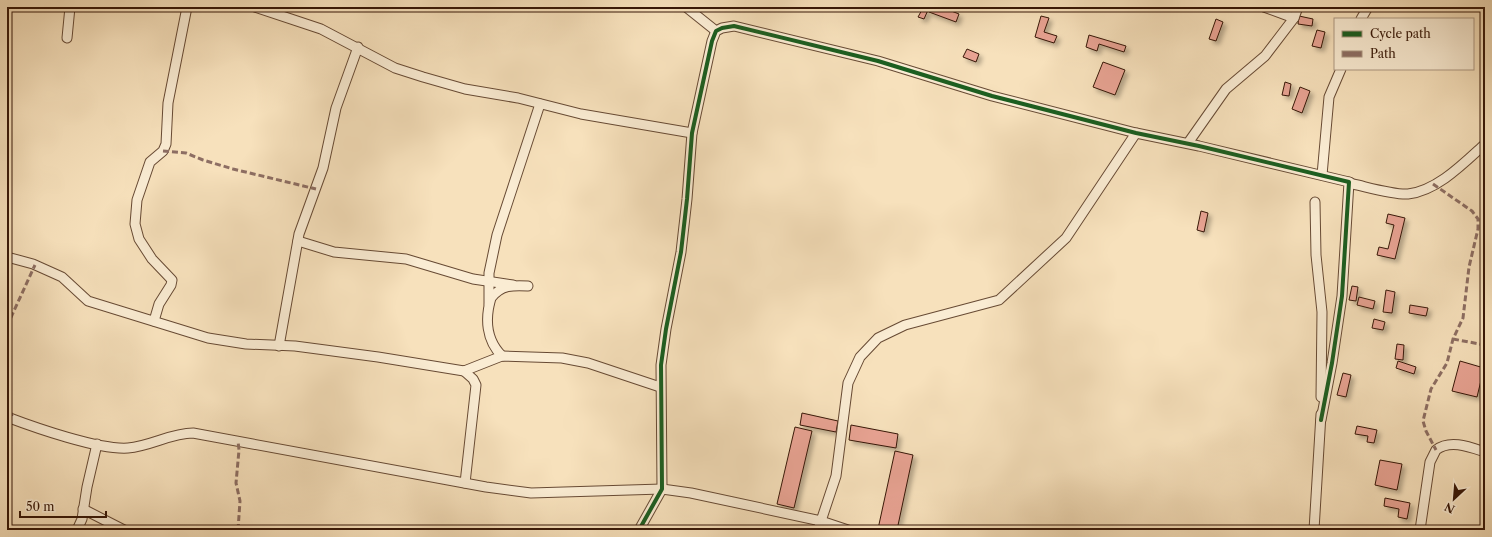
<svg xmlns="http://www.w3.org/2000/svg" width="1492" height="537" viewBox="0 0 1492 537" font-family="'Libre Caslon Text',serif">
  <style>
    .building { fill: #e8a393; stroke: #371707; filter: url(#shadow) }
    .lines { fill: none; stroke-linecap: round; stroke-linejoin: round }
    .minor-casing { stroke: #674a34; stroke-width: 11 }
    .minor { stroke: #faecd3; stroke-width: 9 }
    .quiet { stroke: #8d6e63; stroke-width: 3; stroke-dasharray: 6 3; stroke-linecap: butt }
    .cycleway-casing { stroke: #faecd3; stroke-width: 6 }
    .cycleway { stroke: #1b5e20; stroke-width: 4 }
  </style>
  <defs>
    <filter id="shadow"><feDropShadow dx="3.5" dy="3.5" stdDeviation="2" flood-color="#0004"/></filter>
  </defs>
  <rect width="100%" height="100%" fill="#f7e1bc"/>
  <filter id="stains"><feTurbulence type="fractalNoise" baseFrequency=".005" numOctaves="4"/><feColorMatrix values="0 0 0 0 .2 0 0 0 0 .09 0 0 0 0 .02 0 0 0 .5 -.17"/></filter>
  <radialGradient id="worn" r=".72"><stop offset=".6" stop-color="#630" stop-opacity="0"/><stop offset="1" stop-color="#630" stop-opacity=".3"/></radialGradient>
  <g class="building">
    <path d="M931,7H941L959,14L956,22L929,12Z"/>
    <path d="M923,8L928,10L924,19L918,17Z"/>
    <path d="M1041,16L1049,18L1044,32L1057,36L1054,43L1035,37Z"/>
    <path d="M1299,16L1313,19L1312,26L1298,24Z"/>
    <path d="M1216,19L1223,22L1216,41L1209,39Z"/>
    <path d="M1317,30L1325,32L1321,48L1312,46Z"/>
    <path d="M1089,35L1126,46L1124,52L1099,44L1097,51L1086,47Z"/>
    <path d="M967,49L979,54L976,62L963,57Z"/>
    <path d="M1103,62L1125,70L1115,95L1093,87Z"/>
    <path d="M1285,82L1291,84L1289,96L1282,95Z"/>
    <path d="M1300,87L1310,91L1302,113L1292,109Z"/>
    <path d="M1201,211L1208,213L1204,232L1197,230Z"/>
    <path d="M1388,214L1405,218L1395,259L1377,255L1379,247L1388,249L1394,225L1386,223Z"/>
    <path d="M1352,286L1358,287L1356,301L1349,300Z"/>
    <path d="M1386,290L1395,292L1392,313L1383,312Z"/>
    <path d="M1359,297L1375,301L1373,309L1357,305Z"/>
    <path d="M1410,305L1428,308L1426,316L1409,313Z"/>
    <path d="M1374,319L1385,322L1383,330L1372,328Z"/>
    <path d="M1397,344L1404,345L1403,360L1395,359Z"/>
    <path d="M1398,361L1416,367L1414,374L1396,368Z"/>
    <path d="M1460,361L1484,368L1477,397L1452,391Z"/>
    <path d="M1343,373L1351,375L1346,397L1337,395Z"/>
    <path d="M802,413L838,421L836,432L800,425Z"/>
    <path d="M851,425L898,434L896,448L849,440Z"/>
    <path d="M1357,426L1377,430L1374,443L1367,442L1368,436L1355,434Z"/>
    <path d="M795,427L812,431L794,508L777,504Z"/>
    <path d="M1485,427V446H1482Z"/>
    <path d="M895,451L913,455L897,530H881L878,529Z"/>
    <path d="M1380,460L1402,464L1397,490L1375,485Z"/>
    <path d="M1385,498L1410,503L1407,519L1398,517L1399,509L1384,506Z"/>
  </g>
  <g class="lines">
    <defs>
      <g id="minor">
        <path d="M255,7L321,29L395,68L423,77L465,89L518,98L581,114L692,133"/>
        <path d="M686,7L716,31"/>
        <path d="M1264,7L1294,18"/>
        <path d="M1361,19L1368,7"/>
        <path d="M67,38L70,7"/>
        <path d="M1188,143L1226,89L1265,56L1294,18L1298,7"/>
        <path d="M1322,175L1329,97L1341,69"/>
        <path d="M1349,182L1353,184C1367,187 1394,195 1408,194C1437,191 1464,163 1485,144"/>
        <path d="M1315,202L1316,255L1322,312L1321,397"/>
        <path d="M298,241L334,252L406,259L473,279L513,285"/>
        <path d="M7,257L33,264L62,277L88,301L208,338L246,344L295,346L378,357L464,371L502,356L562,358L588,363L660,387"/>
        <path d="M489,304V273L497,235L540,104"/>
        <path d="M154,321L159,304L171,285L172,280L152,259L139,239L135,224L137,200L150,162L163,151L166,144L168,103L187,7"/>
        <path d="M279,346L299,234L323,168L336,108L358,47"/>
        <path d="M502,356C486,340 485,318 491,298C501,285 513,285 528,286"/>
        <path d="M464,371L473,379L476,385L465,483"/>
        <path d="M7,417C36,428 99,450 128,448C151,446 171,433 193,433L486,487L531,493L662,489L691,493L821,521L848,530"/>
        <path d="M83,509L124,530"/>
        <path d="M77,530L82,519L87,487L97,444"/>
        <path d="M639,530L662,489L661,365L666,329L681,252L687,199L692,133L712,41L716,31L722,28L734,26L878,61L992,96L1136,133L1199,146L1349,182L1342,296L1332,363L1321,420"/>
        <path d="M818,530L836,476L848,383L860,357L878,338L905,325L999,300L1066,238L1136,133"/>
        <path d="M1314,530L1321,414"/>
        <path d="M1420,530L1430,462L1436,450C1450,439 1470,447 1485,452"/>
      </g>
    </defs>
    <use href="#minor" class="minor-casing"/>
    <use href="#minor" class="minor"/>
    <g class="quiet">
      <path d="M163,151L186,153L203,160L233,169L316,189"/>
      <path d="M1433,184L1472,211L1478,219V229L1469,267L1463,318L1453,339L1447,363L1431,389L1423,421L1426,431L1436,450"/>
      <path d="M7,326L35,265"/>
      <path d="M1453,339L1485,345"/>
      <path d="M7,402L13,419"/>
      <path d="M238,530L240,501L236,483L239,450L238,441"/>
    </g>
    <defs>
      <path id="cycleway" d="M639,530L662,489L661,365L666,329L681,252L687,199L692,133L712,41L716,31L722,28L734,26L878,61L992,96L1136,133L1199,146L1349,182L1342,296L1332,363L1321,420"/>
    </defs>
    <use href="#cycleway" class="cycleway-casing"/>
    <use href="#cycleway" class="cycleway"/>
  </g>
  <rect width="1492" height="537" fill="none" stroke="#f7e1bc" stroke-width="24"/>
  <rect x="8" y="8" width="1476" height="521" fill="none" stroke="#371707" stroke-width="2"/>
  <rect x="12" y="12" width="1468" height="513" fill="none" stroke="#371707"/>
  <rect x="1334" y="18" width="140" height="52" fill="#faecd3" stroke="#ac9781"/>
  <rect x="1342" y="31" width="20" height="6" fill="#1b5e20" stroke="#ac9781"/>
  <text x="1370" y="38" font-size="12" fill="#371707">Cycle path</text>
  <rect x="1342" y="51" width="20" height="6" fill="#8d6e63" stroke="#ac9781"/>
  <text x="1370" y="58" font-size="12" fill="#371707">Path</text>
  <g transform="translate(1454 499) rotate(206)" stroke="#faecd3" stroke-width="3" paint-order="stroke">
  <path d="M0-3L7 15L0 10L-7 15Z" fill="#371707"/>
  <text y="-6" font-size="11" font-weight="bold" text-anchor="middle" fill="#371707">N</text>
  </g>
  <path d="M20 511v6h86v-6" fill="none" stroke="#371707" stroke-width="2"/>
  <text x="26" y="511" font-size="12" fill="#371707" stroke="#faecd3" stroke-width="3" paint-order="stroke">50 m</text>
  <rect width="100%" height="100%" filter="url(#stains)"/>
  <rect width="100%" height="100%" fill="url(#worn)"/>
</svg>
